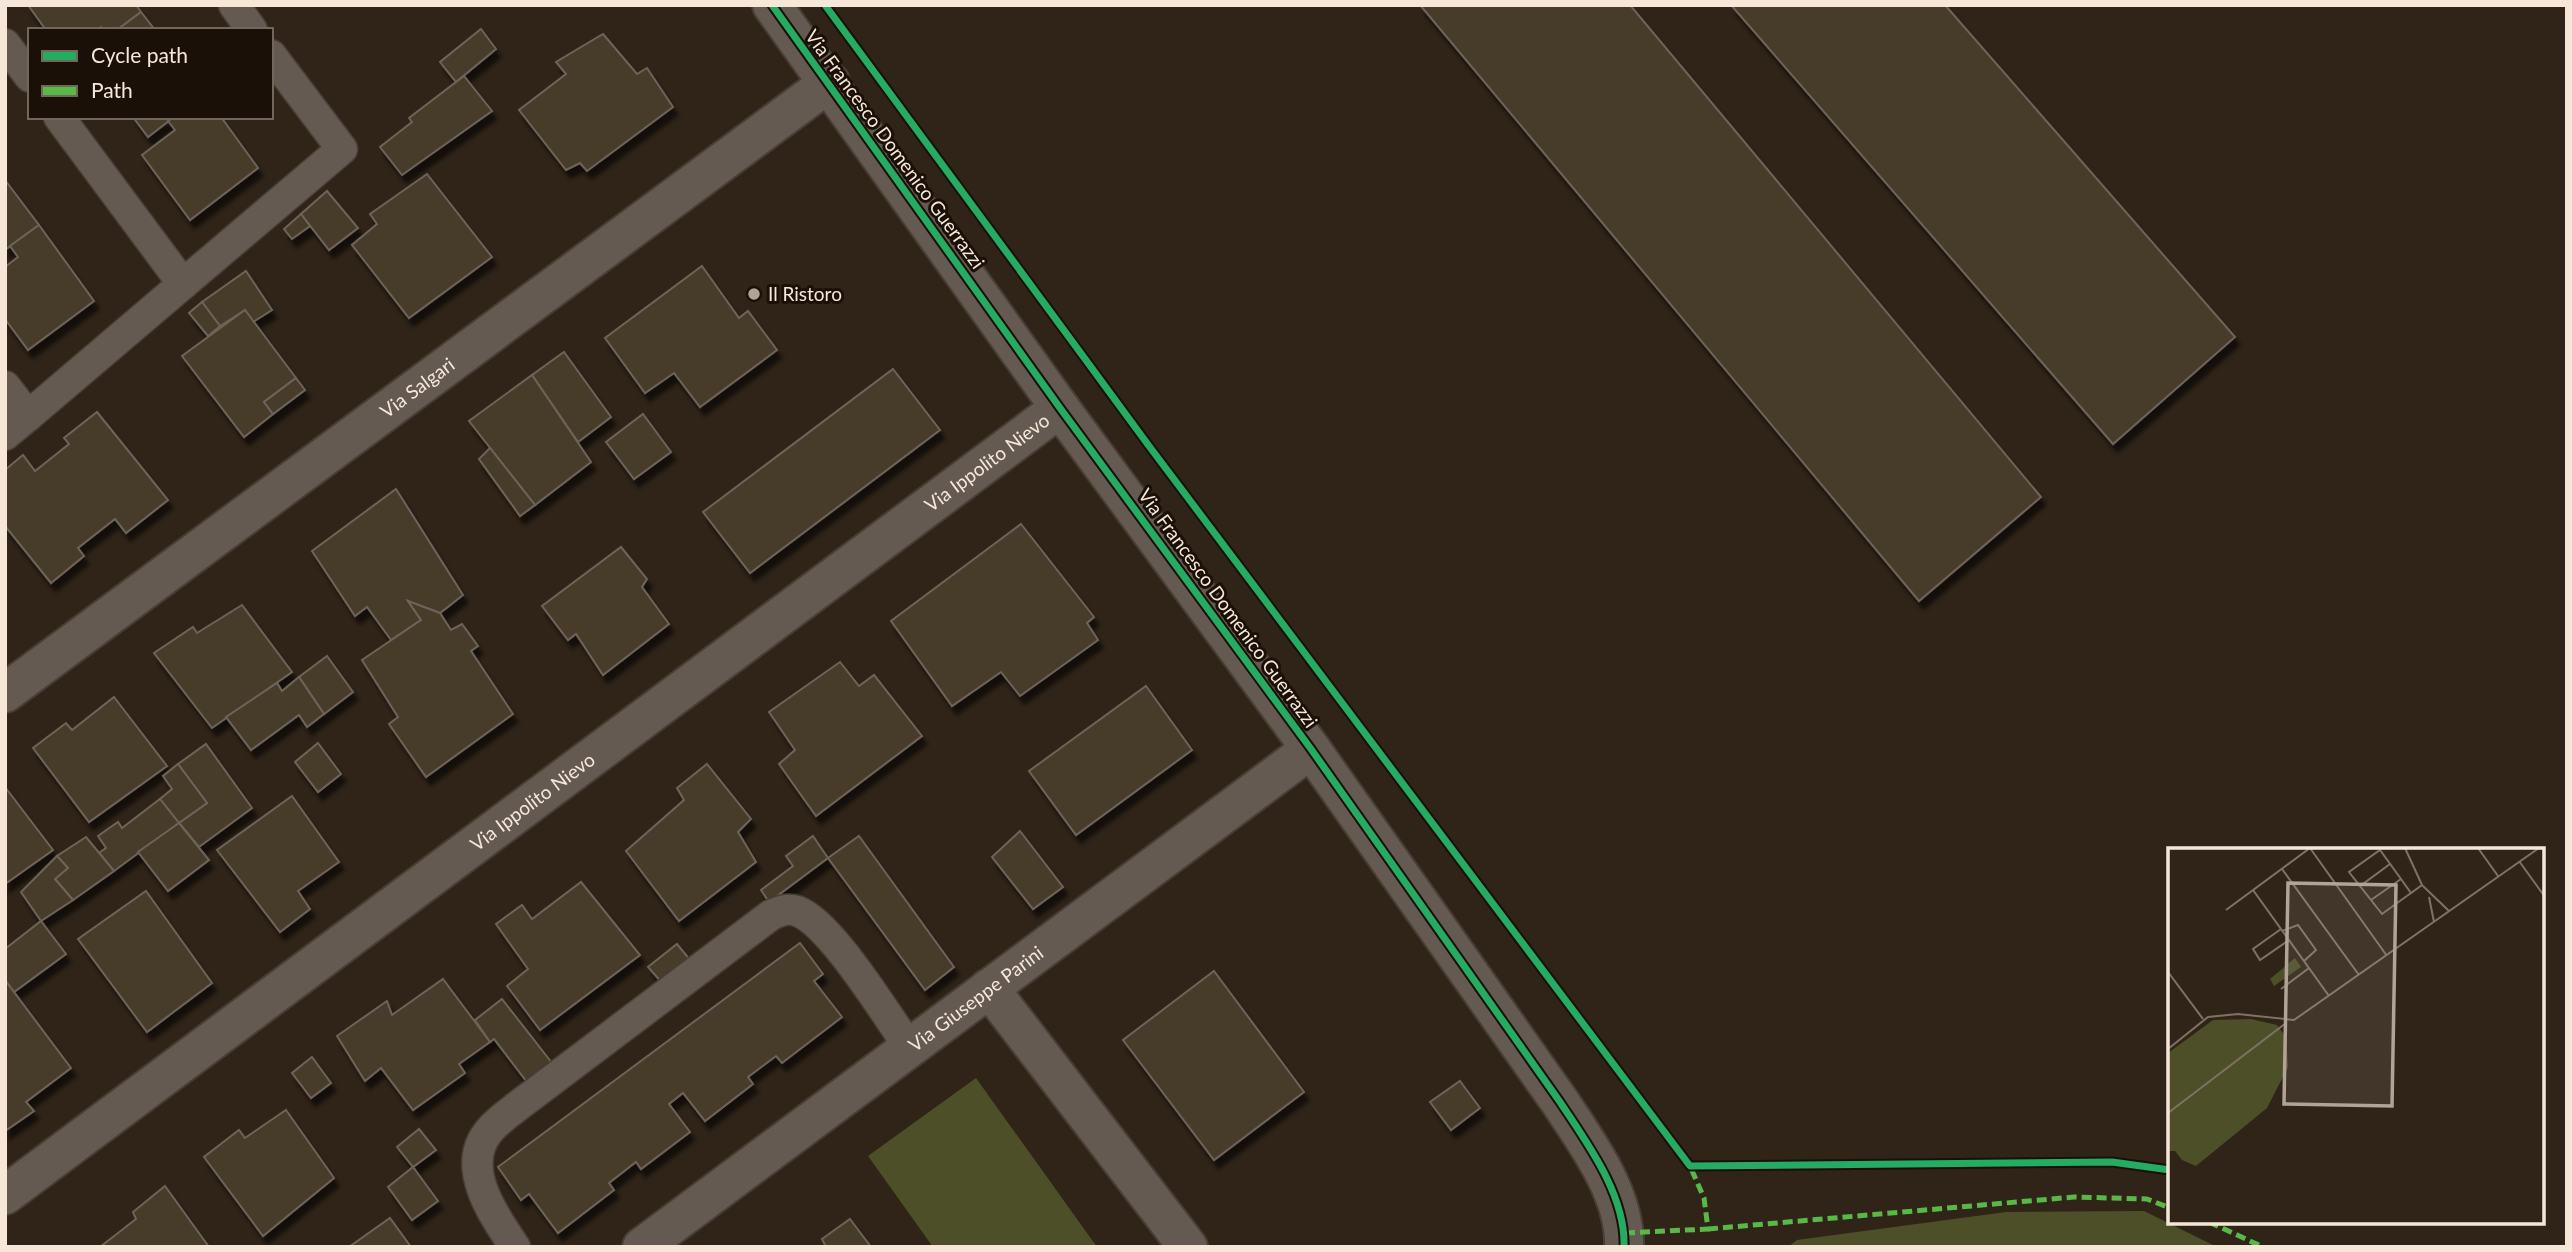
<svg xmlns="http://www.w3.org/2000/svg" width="2572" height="1252" viewBox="0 0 2572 1252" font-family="Lato,sans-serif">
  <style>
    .green { fill: #4d4f28 }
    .building { fill: #473a2c; stroke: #6e6359; stroke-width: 2; filter: url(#shadow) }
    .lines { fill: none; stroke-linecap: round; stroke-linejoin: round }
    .service-casing { stroke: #483e35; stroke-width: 33 }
    .minor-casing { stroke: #483e35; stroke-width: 42 }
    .tertiary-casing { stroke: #483e35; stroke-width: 42 }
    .service { stroke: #655a51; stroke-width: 30 }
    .minor { stroke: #655a51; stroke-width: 38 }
    .tertiary { stroke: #655a51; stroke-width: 38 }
    .quiet { stroke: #58b947; stroke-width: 5; stroke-dasharray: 10 5; stroke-linecap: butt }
    .cycleway-casing { stroke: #1b1007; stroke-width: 11 }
    .cycleway { stroke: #26ab63; stroke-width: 7 }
    .poi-dot { fill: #b1a395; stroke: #1b1007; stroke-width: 2.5 }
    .labels { text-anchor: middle; stroke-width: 6; stroke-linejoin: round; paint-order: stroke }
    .street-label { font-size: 19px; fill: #f6e7d9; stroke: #1b1007 }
    .poi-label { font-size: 19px; fill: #f6e7d9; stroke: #1b1007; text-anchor: start }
    .inset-road { fill: none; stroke: #7f7265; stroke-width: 2 }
    .view { fill: #b1a395; fill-opacity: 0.15; stroke: #b1a395; stroke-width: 3.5 }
    .inset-edge { fill: none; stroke: #f6e7d9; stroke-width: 3.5 }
  </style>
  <defs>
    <filter id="shadow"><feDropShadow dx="4.5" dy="8" stdDeviation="2" flood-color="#0009"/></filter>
  </defs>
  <rect width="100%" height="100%" fill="#302418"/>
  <g class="green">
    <path d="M976,1078L1097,1247H933L868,1156Z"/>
    <path d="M2144,1211L2217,1247H1788L1797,1240L2006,1212Z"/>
  </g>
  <g class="building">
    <path d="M28,5H136L141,12L117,30H104L101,27L97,30H46Z"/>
    <path d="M1420,5H1630L2041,497L1919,601Z"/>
    <path d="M1731,5H1945L2235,337L2113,444Z"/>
    <path d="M141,12L155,30H117Z"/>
    <path d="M481,29L496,49L456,82L440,62Z"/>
    <path d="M603,34L637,74L647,68L673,107L587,171L580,163L566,170L519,110L566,74L556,62Z"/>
    <path d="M464,76L492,111L402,175L380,147L412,122L409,118Z"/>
    <path d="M133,117H174L148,137Z"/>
    <path d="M174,117H221L258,168L190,220L142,155L175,130L168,121Z"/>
    <path d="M427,174L492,257L409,318L352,245L377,224L370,214Z"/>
    <path d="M5,180L39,225L5,250Z"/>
    <path d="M327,191L358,228L329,250L301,214Z"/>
    <path d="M301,214L310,226L292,239L284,229Z"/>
    <path d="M39,225L94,301L28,350L5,319V267L18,257L10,246Z"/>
    <path d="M702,266L739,318L748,311L777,350L700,407L674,373L645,393L605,338Z"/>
    <path d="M246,271L272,310L253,322L245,310L220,326L202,302Z"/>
    <path d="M202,302L220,326L208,336L189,313Z"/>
    <path d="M245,310L296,378L264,402L273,414L244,437L182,356Z"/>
    <path d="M564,352L611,417L578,442L532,375Z"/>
    <path d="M893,369L940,430L750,573L703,512Z"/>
    <path d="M532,375L591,462L535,505L469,421Z"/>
    <path d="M296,378L305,390L273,414L264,402Z"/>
    <path d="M97,412L168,500L126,533L115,519L78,548L84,556L51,583L5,526V470L23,455L35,471L69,444L64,438Z"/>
    <path d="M643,414L671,452L634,479L606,442Z"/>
    <path d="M490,448L535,505L520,516L479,459Z"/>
    <path d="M396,489L463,595L440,613L408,601L421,620L391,640L367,607L355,616L312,551Z"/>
    <path d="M1021,524L1094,617L1087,623L1098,640L1020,696L1001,672L952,706L891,621Z"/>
    <path d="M621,547L647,579L642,587L669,624L603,675L576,634L568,640L542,606Z"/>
    <path d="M408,601L440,613L451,630L462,624L478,646L471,651L513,714L426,777L389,724L398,717L362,660L421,620Z"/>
    <path d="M242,605L292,672L212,728L154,653L193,627L197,633Z"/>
    <path d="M327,656L353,692L324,714L299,677Z"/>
    <path d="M840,662L859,686L874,675L922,736L816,816L779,764L795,750L769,712Z"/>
    <path d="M299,677L324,714L307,727L299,715L251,750L226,717L277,683L282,691Z"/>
    <path d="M1146,686L1192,750L1076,835L1029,771Z"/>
    <path d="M114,697L167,766L89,822L33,748L66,723L72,730Z"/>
    <path d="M318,743L341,774L318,792L295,762Z"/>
    <path d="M206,744L252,808L199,847L179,823L207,803L178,764Z"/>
    <path d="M178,764L207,803L179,823L160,799L172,789L163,776Z"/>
    <path d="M707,764L751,819L738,832L756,862L679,921L626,851L684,800L677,788Z"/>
    <path d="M5,787L53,850L5,884Z"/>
    <path d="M292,796L339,862L298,891L310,909L280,932L217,850Z"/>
    <path d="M160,799L179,823L114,871L99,853L106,848L98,836L118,822L122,828Z"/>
    <path d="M179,823L209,860L168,891L138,852Z"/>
    <path d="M1020,831L1063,887L1033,909L992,857Z"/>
    <path d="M813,836L828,858L769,902L761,890L793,866L786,856Z"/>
    <path d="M859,836L954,967L925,990L828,858Z"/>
    <path d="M86,837L114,871L73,900L55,879L68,868L57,856Z"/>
    <path d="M57,856L68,868L55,879L73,900L41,921L21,892Z"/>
    <path d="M581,882L640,955L540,1030L507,986L528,969L496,924L522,905L532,919Z"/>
    <path d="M146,891L212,983L147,1032L78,939Z"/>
    <path d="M41,921L66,954L14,992L5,980V949Z"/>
    <path d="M800,943L823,974L814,981L842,1017L782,1063L776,1056L748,1077L753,1084L705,1121L683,1093L669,1104L690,1132L641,1169L636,1162L609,1183L614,1190L558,1233L529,1194L521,1200L498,1167Z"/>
    <path d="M677,944L691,961L663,984L648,967Z"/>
    <path d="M1214,971L1304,1092L1214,1160L1123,1040Z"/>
    <path d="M443,979L490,1042L459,1064L465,1073L413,1110L381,1068L365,1081L337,1036L387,1001L392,1015Z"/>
    <path d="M5,980L71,1068L26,1102L34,1111L5,1131Z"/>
    <path d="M502,999L552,1063L527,1082L494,1039L490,1042L475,1020Z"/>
    <path d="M312,1057L331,1083L311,1098L292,1073Z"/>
    <path d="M1460,1081L1480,1108L1451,1130L1430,1102Z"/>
    <path d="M286,1110L334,1178L263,1236L204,1157L239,1130L245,1138Z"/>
    <path d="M419,1129L436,1150L413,1167L397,1147Z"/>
    <path d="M413,1167L438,1201L412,1220L388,1187Z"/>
    <path d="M165,1186L209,1247H100L136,1219L133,1212Z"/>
    <path d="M390,1218L411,1247H349Z"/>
    <path d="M850,1219L871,1247H826L822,1239Z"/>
  </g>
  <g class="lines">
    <defs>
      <g id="service">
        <path d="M234,5L252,30"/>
        <path d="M5,44L30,77"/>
        <path d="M183,284L342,149L271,55"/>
        <path d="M5,386L28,416L5,435"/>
        <path d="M28,416L183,284L59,117"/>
        <path d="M515,1247C494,1216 459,1167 489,1131C497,1121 509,1113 519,1105L771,915C780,911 787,908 797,911C831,923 886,1015 910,1048"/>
      </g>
      <g id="minor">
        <path id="s1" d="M5,693L830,82"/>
        <path d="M989,988L1188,1247"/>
        <path id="s2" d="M5,1195L1060,408"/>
        <path id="s3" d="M642,1247L1311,749"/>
      </g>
      <path id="tertiary" d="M772,5L1060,408L1311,749L1560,1102C1587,1143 1626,1195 1624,1247"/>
    </defs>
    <use href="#service" class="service-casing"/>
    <use href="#minor" class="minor-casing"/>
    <use href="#tertiary" class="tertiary-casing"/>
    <use href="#service" class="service"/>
    <use href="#minor" class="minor"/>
    <use href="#tertiary" class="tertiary"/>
    <g class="quiet">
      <path d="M2209,1222L2263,1247"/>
      <path d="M1708,1229L2074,1197L2147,1199L2170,1208"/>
      <path d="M1625,1233L1708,1229L1704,1198L1690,1166"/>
    </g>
    <defs>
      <g id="cycleway">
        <path d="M772,5L1060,408L1311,749L1560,1102C1587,1143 1626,1195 1624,1247"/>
        <path d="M825,5L1149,446L1690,1166L2112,1162L2170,1170"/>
      </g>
    </defs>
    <use href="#cycleway" class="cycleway-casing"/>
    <use href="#cycleway" class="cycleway"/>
  </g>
  <circle class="poi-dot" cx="754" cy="294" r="7"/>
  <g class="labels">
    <g class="street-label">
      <text transform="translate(895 149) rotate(54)" y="7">Via Francesco Domenico Guerrazzi</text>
      <text dy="7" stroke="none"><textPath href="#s1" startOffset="513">Via Salgari</textPath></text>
      <text dy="7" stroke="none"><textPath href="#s2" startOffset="1225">Via Ippolito Nievo</textPath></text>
      <text transform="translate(1228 608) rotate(54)" y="7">Via Francesco Domenico Guerrazzi</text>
      <text dy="7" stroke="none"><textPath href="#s2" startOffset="658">Via Ippolito Nievo</textPath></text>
      <text dy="7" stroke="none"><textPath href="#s3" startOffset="416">Via Giuseppe Parini</textPath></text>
    </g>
    <g class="poi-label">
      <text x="768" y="301">Il Ristoro</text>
    </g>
  </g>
  <g transform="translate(2168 848)">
    <rect width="376" height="376" fill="#302418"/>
    <path d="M127,110L133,119L106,138L102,131ZM83,171L109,177L118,189L120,219L99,260L28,318L14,312L7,303H0V205L45,172Z" fill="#4d4f28"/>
    <path class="inset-road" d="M142,0L219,108M237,0L254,37M310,0L330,28M351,13L377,49M222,16L192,38L181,24L212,2L233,31L243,45L254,37L281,63M114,21L191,127M192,38L203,52L233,31M85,42L161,148M261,49L266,74M203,52L214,66L243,45M58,62L142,0M113,81L85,101L92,112L121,92M114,83L130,77L148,102L136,113M0,124L35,171M113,141L141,120M0,201L40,169L70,166L126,172L371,0M0,265L118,175"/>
    <path class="view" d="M120,35L228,37L224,258L116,256Z"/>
    <rect width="376" height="376" class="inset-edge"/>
  </g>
  <rect width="2572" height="1252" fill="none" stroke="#f6e7d9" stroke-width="14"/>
  <rect x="28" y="28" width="245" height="91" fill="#1b1007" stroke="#73665b" stroke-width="2"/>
  <rect x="42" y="51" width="35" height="10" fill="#26ab63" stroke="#73665b" stroke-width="2"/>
  <text x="91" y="63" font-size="21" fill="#f6e7d9">Cycle path</text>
  <rect x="42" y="86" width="35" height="10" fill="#58b947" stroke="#73665b" stroke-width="2"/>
  <text x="91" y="98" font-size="21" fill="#f6e7d9">Path</text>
</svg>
